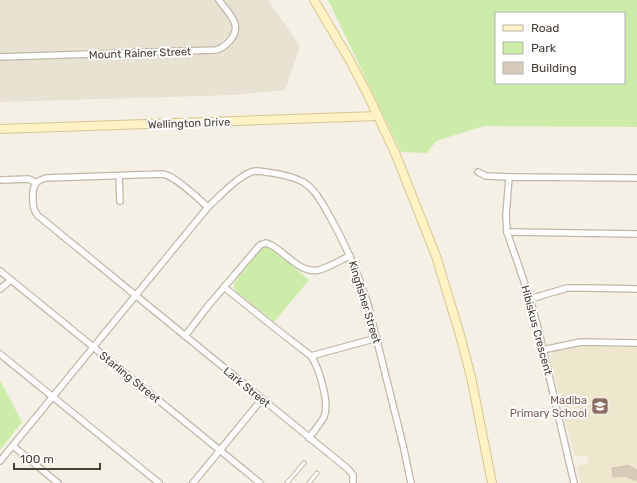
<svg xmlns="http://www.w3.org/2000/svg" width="637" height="483" viewBox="0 0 637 483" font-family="Rubik,sans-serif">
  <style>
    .residential { fill: #e8e2d2 }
    .education { fill: #eee6cd }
    .green { fill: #cdecaa; fill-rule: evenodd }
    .building { fill: #d6ccb9; stroke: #d2c4ac }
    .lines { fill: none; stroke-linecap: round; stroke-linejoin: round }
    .lane-casing { stroke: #c0b8a7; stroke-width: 5 }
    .street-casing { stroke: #c0b8a7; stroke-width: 8 }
    .secondary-casing { stroke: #d7c690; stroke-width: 10 }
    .lane { stroke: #fff; stroke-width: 3 }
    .street { stroke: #fff; stroke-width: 5.5 }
    .secondary { stroke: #fff2c4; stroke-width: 8 }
    .labels { text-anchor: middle; stroke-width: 4; stroke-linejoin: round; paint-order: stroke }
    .street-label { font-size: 11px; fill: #474034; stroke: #fff }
    .education-label { font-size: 11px; fill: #785e54; stroke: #fff; text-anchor: end }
  </style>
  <rect width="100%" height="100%" fill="#f4f0e5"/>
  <path class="residential" d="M0,0H268L300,46L285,90L234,95L0,102Z"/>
  <path class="education" d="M580,346L637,347V483H581L577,467L581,465L590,463L587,455L578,457L574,454L550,358L555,351Z"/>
  <g class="green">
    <path d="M328,0H637V127L484,126L436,141L427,153L401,152ZM496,13H624V83H496Z"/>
    <path d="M265,247H269L309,280L274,322L236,291L234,288V283L262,248Z"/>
    <path d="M0,380L22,422L0,450Z"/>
  </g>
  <path class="building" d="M627,465L637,470V481L625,476L613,477L612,468L626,466Z"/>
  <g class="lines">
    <defs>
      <g id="lane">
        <path d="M287,483L304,463"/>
        <path d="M309,483L317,473"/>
      </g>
      <g id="street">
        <path d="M0,57L216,50C226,47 238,35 235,24C233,16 223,6 219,0"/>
        <path d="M478,172L486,176L509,177"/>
        <path d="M119,176L120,201"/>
        <path d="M2,180L29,179L36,183"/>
        <path d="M208,207C197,198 177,177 163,174L46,178C43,179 40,180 37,182C31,188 32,207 36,213C37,215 39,217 41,218L348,469L353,475V482"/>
        <path d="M507,232L637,234"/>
        <path d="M0,271L260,483"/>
        <path d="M224,287L275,328L311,356C319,368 330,403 324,417C320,424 314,431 309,438"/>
        <path d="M0,289L11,280"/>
        <path d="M530,299L567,288H588L637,289"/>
        <path d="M185,336L208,306L260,245L266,243L271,245C286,253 300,274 319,270C330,267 340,260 350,256"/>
        <path d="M542,350L581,342L637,343"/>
        <path d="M0,354L159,483"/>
        <path d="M311,356L377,338"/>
        <path d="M13,446L58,483"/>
        <path d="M0,461L208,207C218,198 236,178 249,173C252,171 255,171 258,171C273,173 290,175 303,182C315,189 322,203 329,215C345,243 357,271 367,301L403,445L411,483"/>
        <path d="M193,483L262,399"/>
        <path d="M574,483L537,324L530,299L507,232L506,215L509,177L637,178"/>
      </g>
      <g id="secondary">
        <path d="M314,0L349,59L368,95L396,155L436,256L460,335L471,377L492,483"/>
        <path d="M0,129L378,116"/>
      </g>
    </defs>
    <use href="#lane" class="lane-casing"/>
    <use href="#street" class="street-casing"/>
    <use href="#secondary" class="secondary-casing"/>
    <use href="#lane" class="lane"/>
    <use href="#street" class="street"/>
    <use href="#secondary" class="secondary"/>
  </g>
  <defs>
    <symbol id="school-square" viewBox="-11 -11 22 22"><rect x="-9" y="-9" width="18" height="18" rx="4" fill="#8d6e63" stroke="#fff"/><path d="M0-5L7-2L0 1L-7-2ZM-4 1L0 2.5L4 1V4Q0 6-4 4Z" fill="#fff"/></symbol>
  </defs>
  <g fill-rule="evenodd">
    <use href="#school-square" x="590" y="396" width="20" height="20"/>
  </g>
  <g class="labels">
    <g class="street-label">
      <text transform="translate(140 53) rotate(-2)" y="4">Mount Rainer Street</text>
      <text transform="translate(189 123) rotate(-2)" y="4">Wellington Drive</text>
      <text transform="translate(365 302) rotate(73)" y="4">Kingfisher Street</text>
      <text transform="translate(537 330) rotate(75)" y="4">Hibiskus Crescent</text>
      <text transform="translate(130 377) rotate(39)" y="4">Starling Street</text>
      <text transform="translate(247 387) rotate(39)" y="4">Lark Street</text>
    </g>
    <g class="education-label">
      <text x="587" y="404">Madiba<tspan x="587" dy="13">Primary School</tspan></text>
    </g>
  </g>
  <rect x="495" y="12" width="130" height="72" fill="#ffffff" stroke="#b5b3ae"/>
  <rect x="503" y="25" width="20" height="6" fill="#fff2c4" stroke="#b5b3ae"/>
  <text x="531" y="32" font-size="12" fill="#474034">Road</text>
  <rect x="503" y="42" width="20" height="12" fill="#cdecaa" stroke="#b5b3ae"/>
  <text x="531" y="52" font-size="12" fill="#474034">Park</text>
  <rect x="503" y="62" width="20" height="12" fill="#d6ccb9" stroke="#b5b3ae"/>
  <text x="531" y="72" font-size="12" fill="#474034">Building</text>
  <path d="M14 463v6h86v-6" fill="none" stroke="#474034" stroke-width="2"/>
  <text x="20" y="463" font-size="12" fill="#474034" stroke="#ffffff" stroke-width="3" paint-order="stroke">100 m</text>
</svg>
